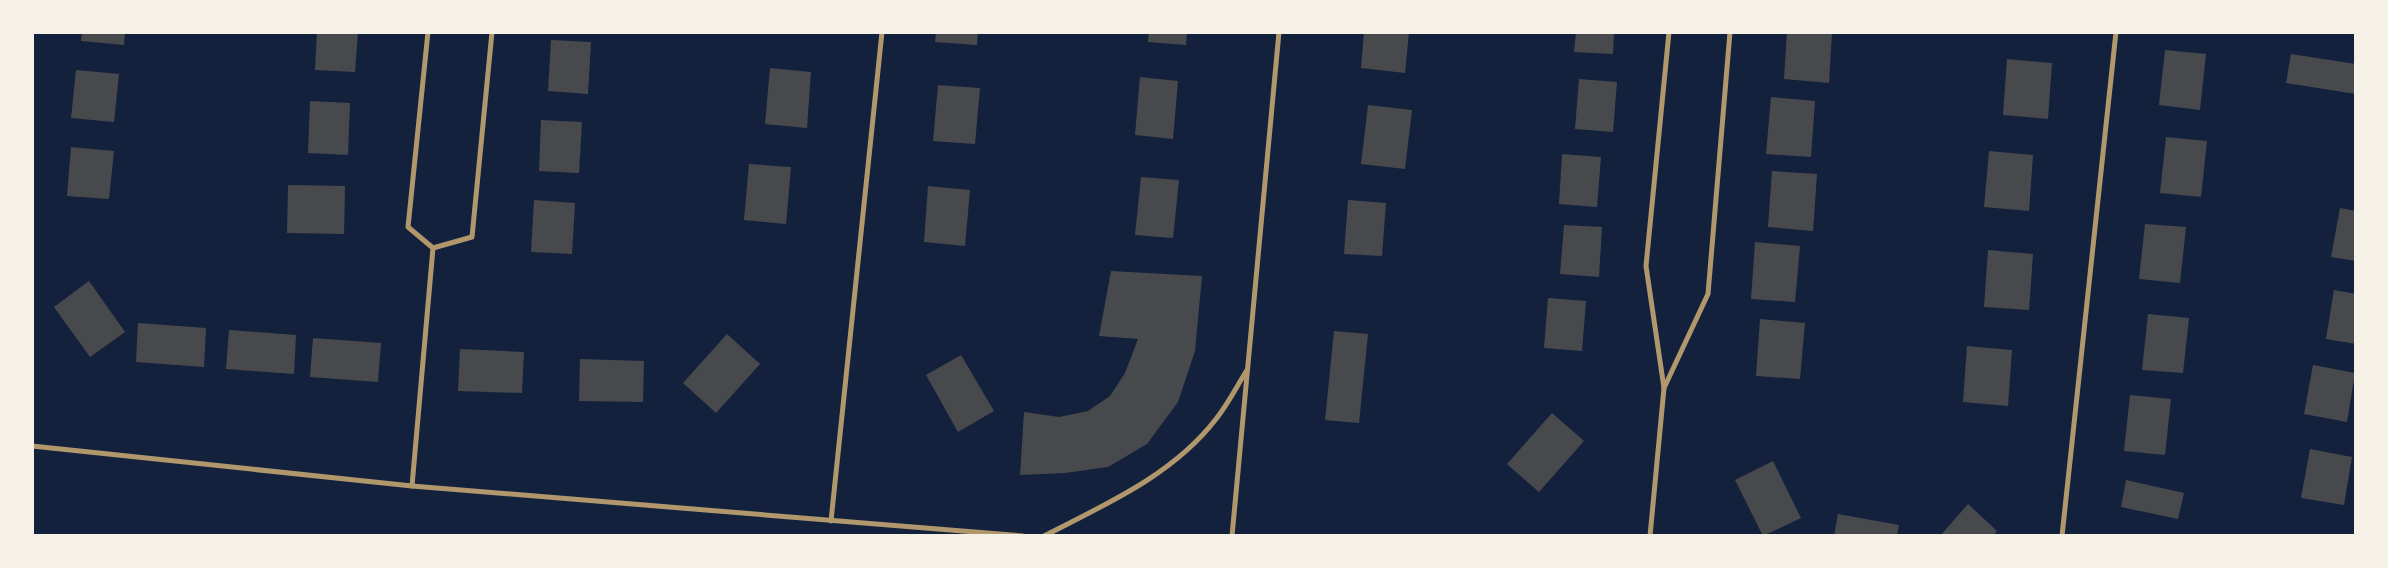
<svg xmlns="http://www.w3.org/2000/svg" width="2388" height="568" viewBox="0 0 2388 568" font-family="'PT Serif',serif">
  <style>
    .building { fill: #48494c }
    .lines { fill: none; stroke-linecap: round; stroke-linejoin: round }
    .minor { stroke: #b1986c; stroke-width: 5 }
  </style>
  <rect width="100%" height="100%" fill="#14213d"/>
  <g class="building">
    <path d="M82,32H125L124,45L81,41Z"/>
    <path d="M317,32H358L355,72L315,70Z"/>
    <path d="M936,32H978L977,45L935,42Z"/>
    <path d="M1149,32H1187L1186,45L1148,42Z"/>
    <path d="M1364,32H1409L1405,73L1361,68Z"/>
    <path d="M1576,32H1614L1613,54L1574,52Z"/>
    <path d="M1787,32H1832L1829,83L1784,79Z"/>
    <path d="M551,40L591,42L588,94L548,91Z"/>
    <path d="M2165,50L2206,54L2200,110L2159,105Z"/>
    <path d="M2291,54L2356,64V94L2286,83Z"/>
    <path d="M2007,59L2052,63L2048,119L2003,115Z"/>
    <path d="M770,68L811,72L807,128L765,124Z"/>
    <path d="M76,70L119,74L114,122L71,118Z"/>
    <path d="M1140,77L1178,81L1173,139L1135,135Z"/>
    <path d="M1579,79L1617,82L1613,132L1575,129Z"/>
    <path d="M938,85L980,88L975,144L933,141Z"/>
    <path d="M1771,97L1815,101L1811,157L1766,154Z"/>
    <path d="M310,101L350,103L348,155L308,153Z"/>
    <path d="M1368,105L1412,110L1405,169L1361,164Z"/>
    <path d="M541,120L582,122L579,173L539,171Z"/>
    <path d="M2166,137L2207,141L2201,197L2160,193Z"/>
    <path d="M71,147L114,151L109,199L67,196Z"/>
    <path d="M1989,151L2033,155L2029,211L1984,207Z"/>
    <path d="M1562,154L1601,157L1597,207L1559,204Z"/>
    <path d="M749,164L791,167L786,224L744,220Z"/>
    <path d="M1772,171L1817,174L1813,231L1768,227Z"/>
    <path d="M1141,177L1179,180L1173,238L1135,235Z"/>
    <path d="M288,185L345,186L344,234L287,233Z"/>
    <path d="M928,186L970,190L965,246L924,242Z"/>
    <path d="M534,200L575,203L572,254L531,252Z"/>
    <path d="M1348,200L1386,203L1382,256L1344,254Z"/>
    <path d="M2340,208L2356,211V261L2331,257Z"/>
    <path d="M2145,224L2186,227L2180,283L2139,279Z"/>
    <path d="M1564,225L1602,227L1599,277L1560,274Z"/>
    <path d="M1755,242L1800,246L1795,302L1751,299Z"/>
    <path d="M1988,250L2033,254L2029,310L1984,307Z"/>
    <path d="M1111,271L1202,276L1195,351L1178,402L1147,444L1108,467L1065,473L1020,475L1024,412L1059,417L1088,411L1110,396L1125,373L1138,339L1099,336Z"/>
    <path d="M89,281L125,332L90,357L54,307Z"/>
    <path d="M2334,290L2356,294V344L2326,339Z"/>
    <path d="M1548,298L1586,301L1582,351L1544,348Z"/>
    <path d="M2148,314L2189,318L2183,373L2142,370Z"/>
    <path d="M1760,319L1805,323L1800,379L1756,376Z"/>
    <path d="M138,323L206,328L204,367L136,362Z"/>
    <path d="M229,330L296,335L294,374L226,369Z"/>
    <path d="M1334,331L1368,334L1359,423L1325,420Z"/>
    <path d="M727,334L760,364L716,413L683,383Z"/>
    <path d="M313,338L381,343L378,382L310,377Z"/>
    <path d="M1967,346L2012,350L2008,406L1963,402Z"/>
    <path d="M460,349L524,352L522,393L458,391Z"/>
    <path d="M961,355L994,411L958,432L926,375Z"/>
    <path d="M580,359L644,361L643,402L579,401Z"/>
    <path d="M2313,365L2355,373L2347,422L2304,414Z"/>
    <path d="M2130,395L2171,399L2165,455L2124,451Z"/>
    <path d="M1552,413L1584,441L1539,492L1507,464Z"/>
    <path d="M2310,449L2352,457L2344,505L2301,498Z"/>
    <path d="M1773,461L1801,518L1763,536L1735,480Z"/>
    <path d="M2126,480L2184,493L2178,519L2121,507Z"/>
    <path d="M1968,504L1997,531L1993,536H1940Z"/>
    <path d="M1838,514L1899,525L1897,536H1834Z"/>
  </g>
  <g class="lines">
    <g class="minor">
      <path d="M433,248L472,237L492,32"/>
      <path d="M1664,388L1708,294L1730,32"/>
      <path d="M32,446L412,486L1023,536"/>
      <path d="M412,486L433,248L408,227L428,32"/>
      <path d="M831,521L882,32"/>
      <path d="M1044,536C1106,504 1173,475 1216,419C1228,404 1237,386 1247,370"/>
      <path d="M1232,536L1279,32"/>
      <path d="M1650,536L1664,388L1646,266L1669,32"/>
      <path d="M2062,536L2116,32"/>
    </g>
  </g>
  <rect width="2388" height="568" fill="none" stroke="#f6f1e7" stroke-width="68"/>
</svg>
